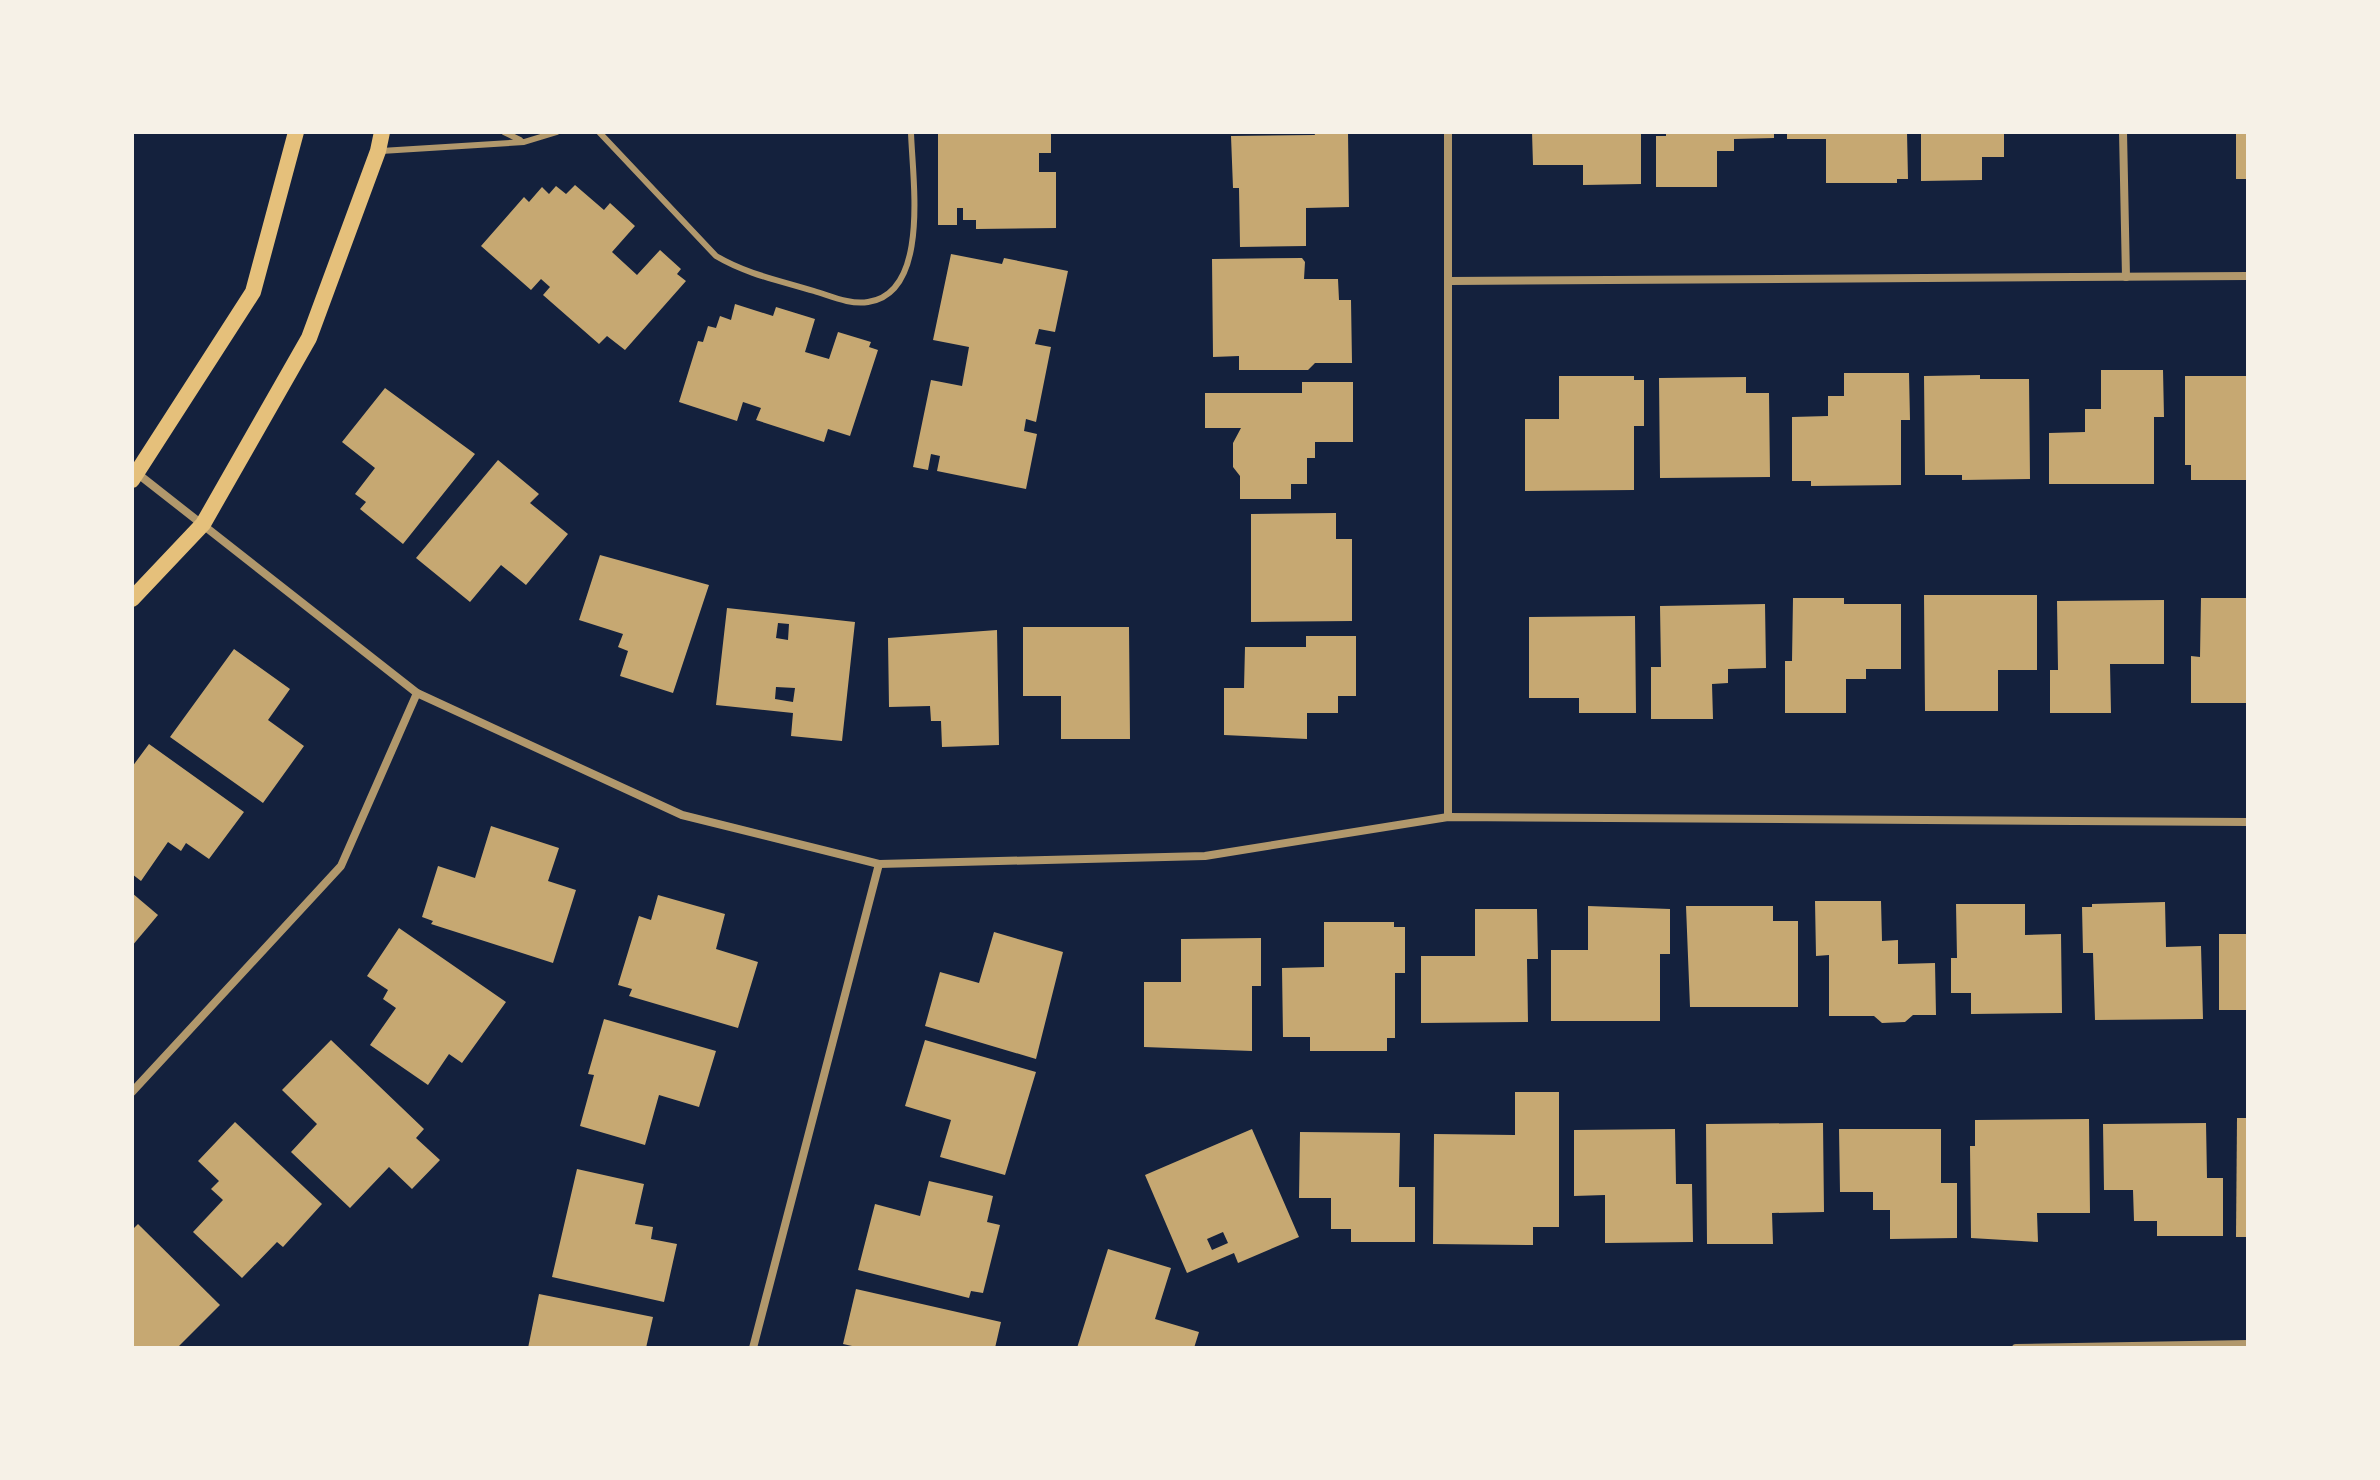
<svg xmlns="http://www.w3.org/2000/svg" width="2380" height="1480" viewBox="0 0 2380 1480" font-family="Overpass,sans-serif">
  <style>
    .building { fill: #c6a872; fill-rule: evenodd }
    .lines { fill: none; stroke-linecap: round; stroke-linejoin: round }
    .service { stroke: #b1986c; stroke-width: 6 }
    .minor { stroke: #b1986c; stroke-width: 8 }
    .secondary { stroke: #e5c07b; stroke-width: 16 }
  </style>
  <rect width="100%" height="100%" fill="#14213d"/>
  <g class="building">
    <path d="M938,132H1051V153H1039V172H1056V228L976,229V220H963V208H957V225H938Z"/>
    <path d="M1314,132H1348L1349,207L1306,208V246L1240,247L1239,188H1233L1231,136L1315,135Z"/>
    <path d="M1532,132H1641V184L1583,185V165H1533Z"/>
    <path d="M1666,132H1774V138L1734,139V151H1717V187H1656V136H1666Z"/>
    <path d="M1787,132H1907L1908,179H1897V183H1826V139H1787Z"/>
    <path d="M1921,132H2004V157H1982V180L1921,181Z"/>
    <rect x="2236" y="132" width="12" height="47"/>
    <path d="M575,185L604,210L610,203L635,226L612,252L637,275L660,250L681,269L677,274L686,281L625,350L607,336L599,344L543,295L550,287L541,279L531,290L481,246L524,197L529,202L542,187L549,194L556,186L566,194Z"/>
    <path d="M951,254L1002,264L1004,258L1068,271L1055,332L1039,329L1035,344L1051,347L1036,422L1026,419L1024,431L1037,434L1026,489L937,471L940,456L931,454L928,470L913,467L931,380L962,386L969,347L933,340Z"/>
    <path d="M1302,258L1305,262L1304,279H1338L1339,300H1351L1352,363H1315L1308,370H1239V356L1213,357L1212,259Z"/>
    <path d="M735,304L773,316L776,307L815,319L805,352L829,359L838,332L871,342L869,347L878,350L850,436L828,429L824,442L756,420L761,408L743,402L737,421L679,402L698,341L703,342L708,326L716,328L720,316L731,320Z"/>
    <path d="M2101,370H2163L2164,417H2154V484H2049V433L2085,432V409H2101Z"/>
    <path d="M1844,373H1909L1910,420H1901V485L1811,486V481H1792V417L1828,416V396H1844Z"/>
    <path d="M1980,375V379H2029L2030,479L1962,480V475H1925L1924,376Z"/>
    <path d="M1559,376H1634V380H1644V426H1634V490L1525,491V419H1559Z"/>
    <path d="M2185,376H2248V480H2191V465H2185Z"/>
    <path d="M1746,377V393H1769L1770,477L1660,478L1659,378Z"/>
    <path d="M1302,382H1353V442H1315V458H1307V484H1291V499H1240V476L1233,467V443L1241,428H1205V393H1302Z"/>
    <path d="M385,388L475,454L403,544L360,509L366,502L355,494L375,468L342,442Z"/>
    <path d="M498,460L539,494L530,503L568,534L526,585L501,565L470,602L416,558Z"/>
    <path d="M1336,513V539H1352V621L1251,622V514Z"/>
    <path d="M600,555L709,585L673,693L620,676L628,651L618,647L623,634L579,620Z"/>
    <path d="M1924,595H2037V670H1998V711H1925Z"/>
    <path d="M1793,598H1844V604H1901V669H1866V679H1846V713H1785V661H1792Z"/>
    <path d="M2201,598H2248V703H2191V656L2200,657Z"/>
    <path d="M2164,600V664H2110L2111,713H2050V670H2058L2057,601Z"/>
    <path d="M1765,604L1766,668L1728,669V683L1712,684L1713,719H1651V667H1661L1660,606Z"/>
    <path d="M727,608L855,622L842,741L791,736L793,713L716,705ZM778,623L789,624L788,640L776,638ZM776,687L795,688L793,702L775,699Z"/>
    <path d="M1635,616L1636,713H1579V698H1529V617Z"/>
    <path d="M1023,627H1129L1130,739H1061V696H1023Z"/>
    <path d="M997,630L999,745L942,747L941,721H931L930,706L889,707L888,638Z"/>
    <path d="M1306,636H1356V696H1338V713H1307V739L1224,735V688H1244L1245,647H1306Z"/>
    <path d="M234,649L290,689L268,720L304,746L263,803L170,737Z"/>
    <path d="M149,744L244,812L209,859L186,843L181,851L168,842L141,881L132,874V767Z"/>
    <path d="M491,826L559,848L548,881L576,890L553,963L431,924L433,921L422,917L438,866L475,878Z"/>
    <path d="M132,893L158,915L132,946Z"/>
    <path d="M658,895L725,914L716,949L758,962L738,1028L629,996L632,989L618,985L639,916L651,920Z"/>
    <path d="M1815,901H1881L1882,941L1898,940V964L1935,963L1936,1015H1913L1905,1022L1882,1023L1874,1016H1829V955L1816,956Z"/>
    <path d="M2165,902L2166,947L2201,946L2203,1019L2095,1020L2093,953H2083L2082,907H2092V904Z"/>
    <path d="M1956,904H2025V935L2061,934L2062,1013L1971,1014V993H1951V958H1957Z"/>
    <path d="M1588,906L1670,909V954H1660V1021H1551V950H1588Z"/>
    <path d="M1686,906H1773V921H1798V1007H1690Z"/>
    <path d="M1475,909H1537L1538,959H1527L1528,1022L1421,1023V956H1475Z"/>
    <path d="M1324,922H1394V927H1405V973H1395V1038H1387V1051H1310V1037H1283L1282,968L1324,967Z"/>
    <path d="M399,928L506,1002L462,1063L449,1054L428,1085L370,1045L396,1008L383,999L388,990L367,976Z"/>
    <path d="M994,932L1063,952L1036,1059L925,1026L940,972L979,983Z"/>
    <rect x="2219" y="934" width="29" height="76"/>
    <path d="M1261,938V986H1252V1051L1144,1047V982H1181V939Z"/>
    <path d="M604,1019L716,1051L699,1107L659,1095L645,1145L580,1126L594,1075L588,1074Z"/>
    <path d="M331,1040L424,1129L416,1138L440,1160L412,1189L389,1167L350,1208L291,1152L317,1124L282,1090Z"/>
    <path d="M925,1040L1036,1072L1005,1175L940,1157L951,1120L905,1106Z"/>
    <path d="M1515,1092H1559V1227H1533V1245L1433,1244L1434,1134L1515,1135Z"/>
    <path d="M2237,1118H2248V1237H2236Z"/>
    <path d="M2089,1119L2090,1213H2037L2038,1242L1971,1238L1970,1146H1975V1120Z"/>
    <path d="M235,1122L322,1204L283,1247L277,1242L242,1278L193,1232L223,1200L211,1189L219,1181L198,1161Z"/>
    <path d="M1823,1123L1824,1212L1772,1213L1773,1244H1707L1706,1124Z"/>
    <path d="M2206,1123L2207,1178H2223V1236H2157V1221H2134L2133,1190H2104L2103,1124Z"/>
    <path d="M1252,1129L1299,1237L1238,1263L1234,1253L1187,1273L1145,1175ZM1223,1232L1228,1243L1212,1250L1207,1239Z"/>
    <path d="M1675,1129L1676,1184H1692L1693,1242L1605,1243V1195L1574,1196V1130Z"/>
    <path d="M1839,1129H1941V1183H1957V1238L1890,1239V1210H1873V1192H1840Z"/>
    <path d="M1300,1132L1400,1133L1399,1187H1415V1242H1351V1229H1331V1198H1299Z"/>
    <path d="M577,1169L644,1184L635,1224L653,1227L651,1239L677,1244L664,1302L552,1277Z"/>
    <path d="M929,1181L993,1196L987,1222L1000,1225L983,1293L971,1291L969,1298L858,1270L875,1204L920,1216Z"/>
    <path d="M138,1224L220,1305L177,1348H132V1230Z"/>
    <path d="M1108,1249L1171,1268L1155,1319L1199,1332L1194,1348H1077Z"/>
    <path d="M856,1289L1001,1322L995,1348H861L843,1344Z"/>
    <path d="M539,1294L653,1317L646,1348H528Z"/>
  </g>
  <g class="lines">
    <g class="service">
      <path d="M504,132L520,140"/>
      <path d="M599,132L716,256C746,274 781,281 814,291C831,296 850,305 868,302C931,293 912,176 911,132"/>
      <path d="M381,151L524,142L557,132"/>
    </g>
    <g class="minor">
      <path d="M1448,132V817"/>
      <path d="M2123,132L2126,277"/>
      <path d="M1450,281L2248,276"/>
      <path d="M138,474L417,693L682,815L879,864L1205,856L1448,817L2248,822"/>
      <path d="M132,1092L341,866L417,693"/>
      <path d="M753,1348L879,864"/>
      <path d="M2016,1348L2248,1344"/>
    </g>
    <g class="secondary">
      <path d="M132,480L253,292L296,132"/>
      <path d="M132,599L203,524L309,338L378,151L382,132"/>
    </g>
  </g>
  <rect width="2380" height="1480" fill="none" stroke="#f6f1e7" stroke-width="268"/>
</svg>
